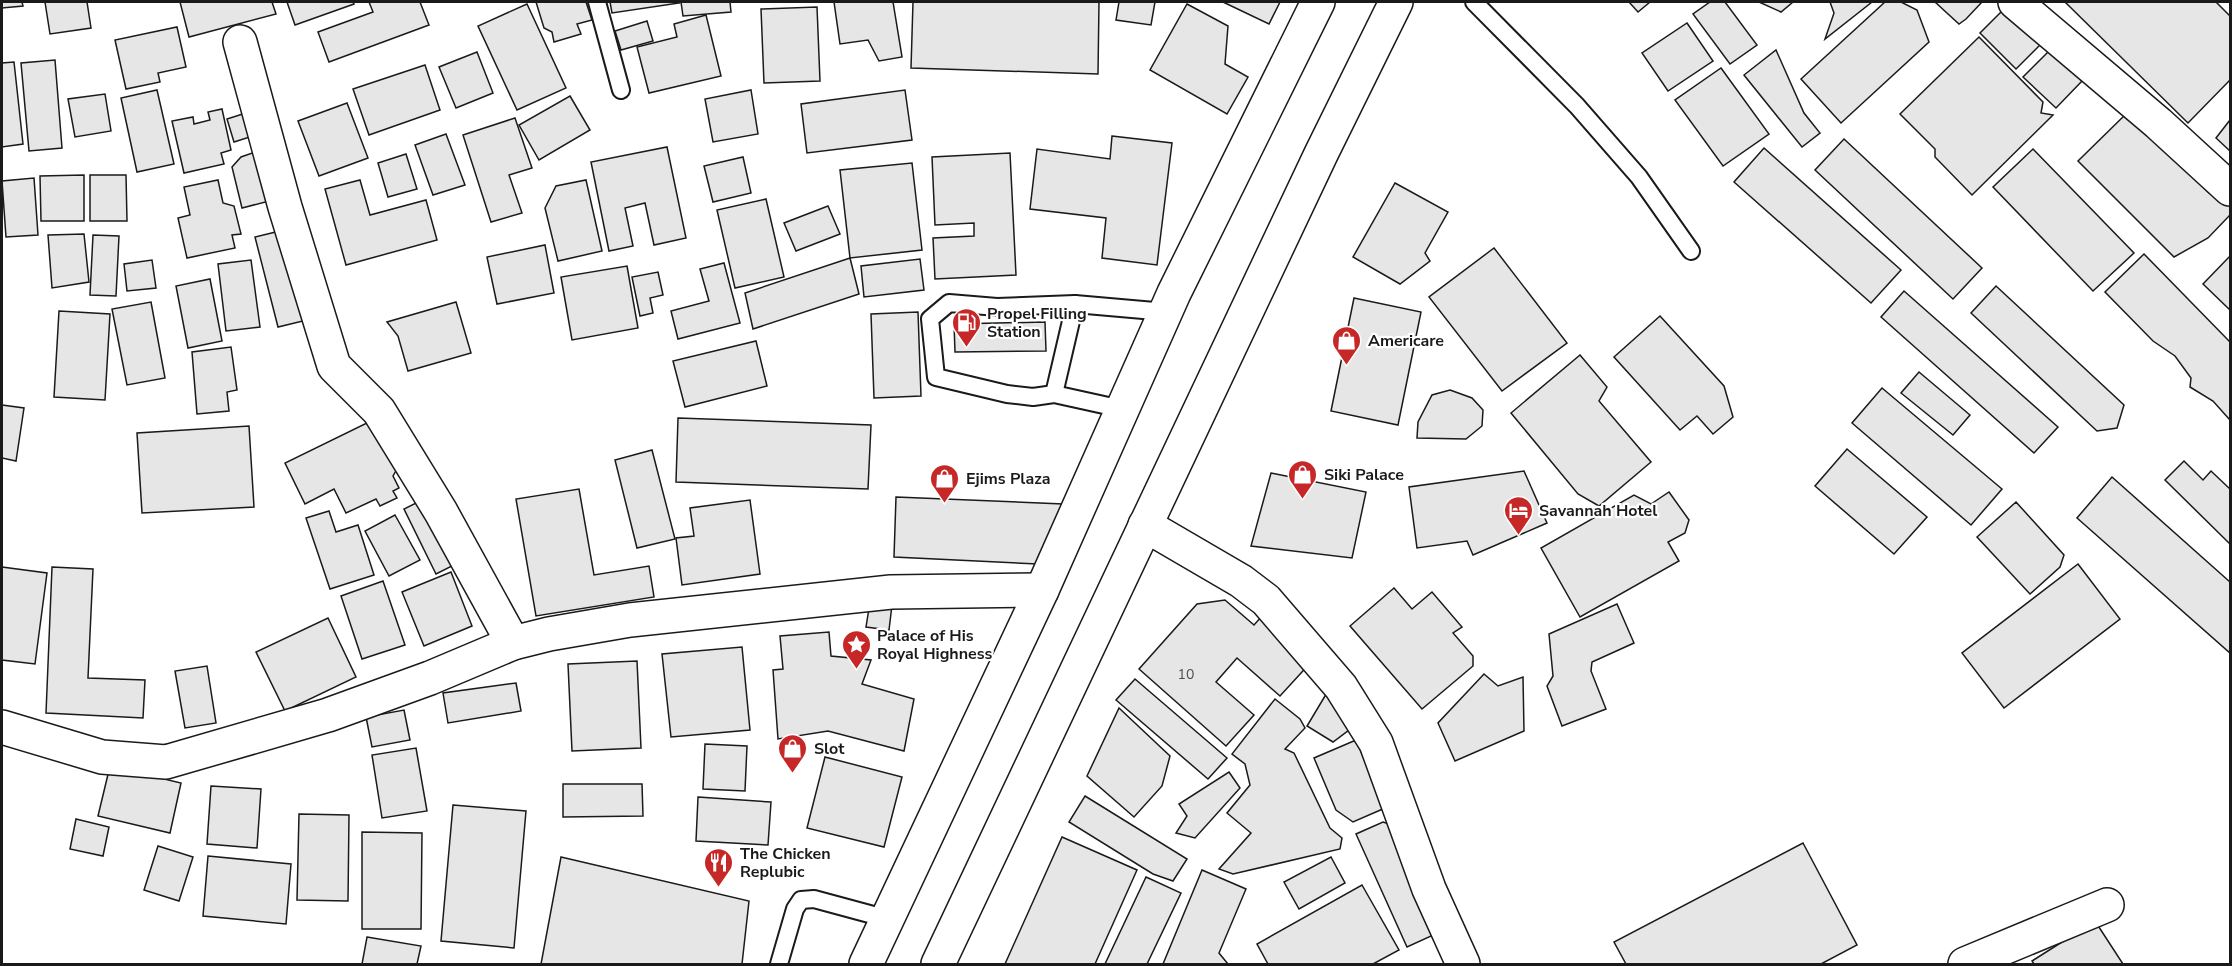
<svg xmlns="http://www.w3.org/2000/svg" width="2232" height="966" viewBox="0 0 2232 966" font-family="'Nunito Sans',sans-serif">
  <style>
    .building { fill: #e6e6e6; stroke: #1a1a1a; stroke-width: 1.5 }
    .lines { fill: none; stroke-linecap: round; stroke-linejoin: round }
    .service-casing { stroke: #1a1a1a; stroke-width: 20 }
    .minor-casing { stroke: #1a1a1a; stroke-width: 36 }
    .primary-casing { stroke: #1a1a1a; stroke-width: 36 }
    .service { stroke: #fff; stroke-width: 16 }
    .minor { stroke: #fff; stroke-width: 33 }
    .primary { stroke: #fff; stroke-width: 33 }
    .labels { text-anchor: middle; stroke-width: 4.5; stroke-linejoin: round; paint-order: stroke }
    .number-label { font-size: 14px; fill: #4d4d4d }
    .poi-label { font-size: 16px; font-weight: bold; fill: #1a1a1a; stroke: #fff; text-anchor: start }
  </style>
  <rect width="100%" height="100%" fill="#fff"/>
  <g class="building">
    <path d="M2,2H22L23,6L2,8Z"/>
    <path d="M45,2H87L91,28L50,34Z"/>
    <path d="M180,2H272L276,14L189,37Z"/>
    <path d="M287,2H353L354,4L295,25Z"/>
    <path d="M369,2H420L429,25L329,62L318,32L373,12Z"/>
    <path d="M536,2H586L592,20L577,24L581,34L554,42L552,32L544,28Z"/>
    <path d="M610,2H678L679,3L612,13Z"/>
    <path d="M681,2H730L731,12L683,16Z"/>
    <path d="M834,2H893L902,57L879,61L868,40L840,44Z"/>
    <path d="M913,2H1099L1098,74L911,68Z"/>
    <path d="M1119,2H1155L1151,25L1116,20Z"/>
    <path d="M1223,2H1280L1269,24Z"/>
    <path d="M1629,2H1650L1638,12Z"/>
    <path d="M1710,2H1725L1757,45L1730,64L1693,14Z"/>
    <path d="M1759,2H1793L1781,12Z"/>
    <path d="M1830,2H1872L1825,39L1834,13Z"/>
    <path d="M1885,2H1901L1917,10L1929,42L1841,123L1801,79Z"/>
    <path d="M1935,2H1982L1966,19L1959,24Z"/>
    <path d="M2065,2H2216L2230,16V80L2188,123Z"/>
    <path d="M527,4L566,88L517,110L478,26Z"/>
    <path d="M1187,4L1228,26L1225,64L1248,77L1227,114L1150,70Z"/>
    <path d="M2008,5L2044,41L2016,69L1980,33Z"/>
    <path d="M817,7L820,81L764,83L761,9Z"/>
    <path d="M706,15L721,76L649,93L637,47L677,37L674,24Z"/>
    <path d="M647,21L653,41L621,50L615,31Z"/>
    <path d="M1687,23L1713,61L1668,91L1642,53Z"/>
    <path d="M177,27L186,67L158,73L160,82L126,89L115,40Z"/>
    <path d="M1979,37L2043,102L2041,113L2053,115L1972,195L1935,157V149L1900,114Z"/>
    <path d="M1776,50L1804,113L1820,133L1802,147L1744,75Z"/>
    <path d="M2050,50L2082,81L2056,108L2023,77Z"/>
    <path d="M477,52L493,93L456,108L439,67Z"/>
    <path d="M55,60L62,148L29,151L21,63Z"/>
    <path d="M14,62L23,144L2,147V63Z"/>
    <path d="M425,65L440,110L369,135L353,89Z"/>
    <path d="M1721,68L1769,134L1723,166L1675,100Z"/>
    <path d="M157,90L174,164L137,172L121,98Z"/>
    <path d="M751,90L758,134L713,142L705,99Z"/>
    <path d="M905,90L912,140L807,153L801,104Z"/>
    <path d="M105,94L111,131L75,137L68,99Z"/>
    <path d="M570,96L590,130L539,160L519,125Z"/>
    <path d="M347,103L368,158L319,176L298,121Z"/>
    <path d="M222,109L231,150L221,153L224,164L184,173L172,121L193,117L194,124L210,120L208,112Z"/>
    <path d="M249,112L256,135L234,142L227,119Z"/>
    <path d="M2128,112L2209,193L2217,185L2230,198V215L2208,238L2174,257L2078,161Z"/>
    <path d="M515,118L532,168L509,175L522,213L491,222L463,135Z"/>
    <path d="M2230,120V151L2216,138Z"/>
    <path d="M446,134L465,185L433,195L415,145Z"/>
    <path d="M1112,136L1172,143L1157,265L1102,258L1106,218L1030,209L1037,149L1110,159Z"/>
    <path d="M1844,139L1982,268L1953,299L1815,170Z"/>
    <path d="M667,147L686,238L654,245L645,203L625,208L633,246L609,251L591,162Z"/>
    <path d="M1764,148L1901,270L1871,303L1734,182Z"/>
    <path d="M2033,149L2134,253L2093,291L1993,187Z"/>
    <path d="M261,150L273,200L242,208L232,167L241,157Z"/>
    <path d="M1010,153L1016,275L935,279L933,238L974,236V223L935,225L932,157Z"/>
    <path d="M406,154L417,189L388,197L378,163Z"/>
    <path d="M743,157L751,193L713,202L704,166Z"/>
    <path d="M912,163L922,250L850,258L840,170Z"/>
    <path d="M84,175V221H41L40,176Z"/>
    <path d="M90,175H126L127,221H90Z"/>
    <path d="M34,178L38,235L6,237L2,181Z"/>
    <path d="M218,180L223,203L234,206L241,234L232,235L235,248L187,258L178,218L190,215L184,187Z"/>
    <path d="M360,180L370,215L426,200L437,240L346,265L325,189Z"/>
    <path d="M586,180L602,251L558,261L545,208L556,186Z"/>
    <path d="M1395,183L1448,212L1425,253L1430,261L1400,284L1353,257Z"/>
    <path d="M766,199L784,277L735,288L717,210Z"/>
    <path d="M828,206L840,234L796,251L784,223Z"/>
    <path d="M284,230L307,320L278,327L255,237Z"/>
    <path d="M84,234L89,282L52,288L48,235Z"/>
    <path d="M93,235L119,236L116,296L90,295Z"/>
    <path d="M545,245L554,293L497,304L487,257Z"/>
    <path d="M1494,248L1567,343L1502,391L1429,297Z"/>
    <path d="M2144,254L2230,342V420L2213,401L2190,387L2191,378L2175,356L2153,341L2105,292Z"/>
    <path d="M2230,256V310L2203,284Z"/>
    <path d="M850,258L859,294L753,329L745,293Z"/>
    <path d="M920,259L924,290L864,297L861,266Z"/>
    <path d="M152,260L156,288L127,291L124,264Z"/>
    <path d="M251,260L260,327L226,331L218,264Z"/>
    <path d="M724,263L740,323L678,339L671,311L709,301L700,269Z"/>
    <path d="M627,266L638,328L572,340L561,277Z"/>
    <path d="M658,272L663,295L650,298L653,313L640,316L632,277Z"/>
    <path d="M210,279L222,341L188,348L176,286Z"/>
    <path d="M1996,286L2124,405L2117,428L2097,431L1971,313Z"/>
    <path d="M1904,291L2058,427L2034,453L1881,317Z"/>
    <path d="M1354,298L1421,312L1398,425L1331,411Z"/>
    <path d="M151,302L165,378L127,385L112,309Z"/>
    <path d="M456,302L471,353L408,371L398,336L387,322Z"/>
    <path d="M59,311L110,314L105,400L54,397Z"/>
    <path d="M918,312L921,396L874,398L871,314Z"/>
    <path d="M1660,316L1724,386L1733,417L1713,434L1697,416L1680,430L1614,357Z"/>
    <path d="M1045,322L1046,351L955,352L954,324Z"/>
    <path d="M756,341L767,386L685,407L673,361Z"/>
    <path d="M231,347L237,390L227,392L229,411L197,414L192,352Z"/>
    <path d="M1580,355L1607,387L1599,401L1651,462L1599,506L1578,494L1511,413Z"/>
    <path d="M1919,372L1970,415L1953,435L1901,393Z"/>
    <path d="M1882,388L2002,489L1971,525L1852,423Z"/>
    <path d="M1450,390L1472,398L1483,410L1482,426L1466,439L1417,438L1418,422L1432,395Z"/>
    <path d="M2,405L24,408L16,461L2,458Z"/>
    <path d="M678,418L871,425L868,489L676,482Z"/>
    <path d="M373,420L397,469L393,476L399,488L393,491L397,498L380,506L376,499L346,513L334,489L305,504L285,463Z"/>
    <path d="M249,426L254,507L142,513L137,433Z"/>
    <path d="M1847,449L1927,517L1894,554L1815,486Z"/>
    <path d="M652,450L675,539L637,548L615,460Z"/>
    <path d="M2184,461L2203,480L2211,471L2230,489V544L2165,480Z"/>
    <path d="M1524,471L1547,523L1473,555L1467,541L1417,548L1409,487Z"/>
    <path d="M1271,473L1366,492L1352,558L1251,546Z"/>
    <path d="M2112,477L2230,582V653L2077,518Z"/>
    <path d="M579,489L594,575L649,566L654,597L536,616L516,499Z"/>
    <path d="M1669,492L1689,520L1685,533L1668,542L1679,561L1580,617L1541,548L1634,495L1651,504Z"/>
    <path d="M896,497L1063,504L1059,565L894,557Z"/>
    <path d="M426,498L458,563L436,574L404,509Z"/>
    <path d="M750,500L760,574L682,585L676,538L694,536L690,508Z"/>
    <path d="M2016,502L2064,555L2060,567L2030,594L1977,537Z"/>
    <path d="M329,511L336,532L358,525L374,575L330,589L306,518Z"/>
    <path d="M395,515L420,560L389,576L365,531Z"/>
    <path d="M2078,564L2120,619L2004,708L1962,653Z"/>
    <path d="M2,567L47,573L35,664L2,660Z"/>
    <path d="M52,567L93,569L88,678L145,680L143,718L46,713Z"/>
    <path d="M451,572L472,626L424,646L402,592Z"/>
    <path d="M383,581L405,645L362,659L341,596Z"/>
    <path d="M1394,588L1412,609L1432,592L1462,627L1453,633L1473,656V666L1422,709L1350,626Z"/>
    <path d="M1225,600L1254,625L1262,616L1312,661L1280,696L1237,658L1216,682L1254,715L1226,746L1139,669L1197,604Z"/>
    <path d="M870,602L892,605L889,630L866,627Z"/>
    <path d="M1617,604L1634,643L1592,662L1591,671L1606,709L1562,726L1547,686L1553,676L1549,634Z"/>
    <path d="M328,618L356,677L285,711L256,652Z"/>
    <path d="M829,632L831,656L871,660L862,684L914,699L904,751L828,731L778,739L773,670L783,669L780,636Z"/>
    <path d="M742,647L750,730L671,737L662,654Z"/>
    <path d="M637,661L641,748L572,751L568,664Z"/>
    <path d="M207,666L216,723L185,728L175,671Z"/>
    <path d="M1484,674L1498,686L1523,677L1524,731L1455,761L1438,723Z"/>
    <path d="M1135,679L1227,758L1208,779L1116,700Z"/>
    <path d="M516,683L521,711L448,723L443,693Z"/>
    <path d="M1328,691L1353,727L1333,742L1307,726Z"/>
    <path d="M1275,699L1300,719L1305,728L1285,749L1294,753L1330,828L1342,838L1340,849L1233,874L1219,869L1251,833L1227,813L1250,785L1245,764L1232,754Z"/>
    <path d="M1119,708L1170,756L1162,786L1134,817L1087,776Z"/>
    <path d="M404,710L410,740L372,747L366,717Z"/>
    <path d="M1356,740L1385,808L1353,822L1336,810L1314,758Z"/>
    <path d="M705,744L747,746L745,791L703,789Z"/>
    <path d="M416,748L427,811L382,818L372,755Z"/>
    <path d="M825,757L902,777L884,847L807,828Z"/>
    <path d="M110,766L181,783L170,833L98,816Z"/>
    <path d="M1229,772L1240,788L1195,838L1176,833L1187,816L1179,804Z"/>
    <path d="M563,784H642L643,816L563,817Z"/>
    <path d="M211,786L261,789L257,848L207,844Z"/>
    <path d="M1085,796L1187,859L1173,881L1153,874L1069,822Z"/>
    <path d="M698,797L771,802L768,845L696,841Z"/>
    <path d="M453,805L526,811L514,948L441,941Z"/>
    <path d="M299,814L349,815L348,901L297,900Z"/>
    <path d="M76,819L109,827L103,856L70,849Z"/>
    <path d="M1383,822L1392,825L1440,932L1407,947L1356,834Z"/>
    <path d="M362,832L422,833L421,929H362Z"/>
    <path d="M1062,837L1137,870L1095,964H1005Z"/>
    <path d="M1803,843L1857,945L1821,964H1626L1614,942Z"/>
    <path d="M158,846L193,857L179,901L144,890Z"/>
    <path d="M208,856L291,864L286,924L203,916Z"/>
    <path d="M561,857L749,901L742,964H541Z"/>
    <path d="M1331,857L1345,883L1299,909L1284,882Z"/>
    <path d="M1202,870L1246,889L1219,953L1228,964H1163Z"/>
    <path d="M1146,877L1181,893L1147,964H1105Z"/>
    <path d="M1362,885L1399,950L1373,964H1268L1257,944Z"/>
    <path d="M2095,921L2123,964H2034L2032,961Z"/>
    <path d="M367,937L421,946L417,964H362Z"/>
  </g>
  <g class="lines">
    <defs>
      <g id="service">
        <path d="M597,2L621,90"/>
        <path d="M1474,2L1577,106L1639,177L1691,251"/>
        <path d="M1054,394L1075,304"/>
        <path d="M1122,409L1054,394L1033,397L1007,394L936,377L930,319L949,303L997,307L1075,304L1166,312"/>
        <path d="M779,964L795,909L801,900L814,899L888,919"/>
      </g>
      <g id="minor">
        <path d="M2015,2L2158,123L2230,189"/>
        <path d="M240,42L285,207L334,366L379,411L441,512L513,643"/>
        <path d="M1145,525L1241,581L1266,600L1341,687L1376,743L1429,889L1463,964"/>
        <path d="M2,727L102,757L166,762L328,715L430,678L513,643L549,634L630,620L891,592L1042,590"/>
        <path d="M1965,964L2107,905"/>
      </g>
      <g id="primary">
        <path d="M866,964L1042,590L1174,293L1318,2"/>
        <path d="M938,964L1321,154L1396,2"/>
      </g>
    </defs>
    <use href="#service" class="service-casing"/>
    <use href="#minor" class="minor-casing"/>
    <use href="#primary" class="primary-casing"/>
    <use href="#service" class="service"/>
    <use href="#minor" class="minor"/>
    <use href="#primary" class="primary"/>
  </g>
  <defs>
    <symbol id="fuel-pin" viewBox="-11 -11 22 30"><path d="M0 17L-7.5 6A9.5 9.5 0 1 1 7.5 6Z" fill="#c62828" stroke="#fff"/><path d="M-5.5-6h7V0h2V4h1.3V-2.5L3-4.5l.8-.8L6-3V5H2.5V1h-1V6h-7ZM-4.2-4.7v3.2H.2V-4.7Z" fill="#fff"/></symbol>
    <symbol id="shop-pin" viewBox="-11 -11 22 30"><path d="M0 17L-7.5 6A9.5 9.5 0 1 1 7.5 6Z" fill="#c62828" stroke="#fff"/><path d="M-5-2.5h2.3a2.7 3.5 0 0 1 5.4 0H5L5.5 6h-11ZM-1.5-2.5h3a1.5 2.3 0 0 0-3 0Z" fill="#fff"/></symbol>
    <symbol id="hotel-pin" viewBox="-11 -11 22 30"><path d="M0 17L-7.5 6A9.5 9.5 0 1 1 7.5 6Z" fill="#c62828" stroke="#fff"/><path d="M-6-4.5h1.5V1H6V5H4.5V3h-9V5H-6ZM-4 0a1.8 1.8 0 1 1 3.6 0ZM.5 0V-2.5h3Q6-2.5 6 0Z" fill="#fff"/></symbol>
    <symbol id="sight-pin" viewBox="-11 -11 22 30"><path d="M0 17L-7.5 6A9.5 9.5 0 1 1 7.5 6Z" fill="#c62828" stroke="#fff"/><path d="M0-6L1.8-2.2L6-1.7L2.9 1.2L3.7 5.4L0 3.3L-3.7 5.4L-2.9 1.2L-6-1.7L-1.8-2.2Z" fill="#fff"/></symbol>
    <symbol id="restaurant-pin" viewBox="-11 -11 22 30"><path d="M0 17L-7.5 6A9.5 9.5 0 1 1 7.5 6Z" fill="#c62828" stroke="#fff"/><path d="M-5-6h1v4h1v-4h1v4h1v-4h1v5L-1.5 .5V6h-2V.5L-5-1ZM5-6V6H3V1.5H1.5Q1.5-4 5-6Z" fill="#fff"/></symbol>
  </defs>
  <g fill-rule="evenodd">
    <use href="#fuel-pin" x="950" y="306" width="33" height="45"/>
    <use href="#shop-pin" x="1330" y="324" width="33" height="45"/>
    <use href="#shop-pin" x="1286" y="458" width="33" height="45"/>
    <use href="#shop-pin" x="928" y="462" width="33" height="45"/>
    <use href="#hotel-pin" x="1502" y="494" width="33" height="45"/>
    <use href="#sight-pin" x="840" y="628" width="33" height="45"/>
    <use href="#shop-pin" x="776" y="732" width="33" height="45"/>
    <use href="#restaurant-pin" x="702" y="846" width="33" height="45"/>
  </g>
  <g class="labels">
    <g class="number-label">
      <text x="1186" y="679">10</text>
    </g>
    <g class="poi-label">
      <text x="987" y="319">Propel Filling<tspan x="987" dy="18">Station</tspan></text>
      <text x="1368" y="346">Americare</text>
      <text x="1324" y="480">Siki Palace</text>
      <text x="966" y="484">Ejims Plaza</text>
      <text x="1539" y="516">Savannah Hotel</text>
      <text x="877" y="641">Palace of His<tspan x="877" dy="18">Royal Highness</tspan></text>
      <text x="814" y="754">Slot</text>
      <text x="740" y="859">The Chicken<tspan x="740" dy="18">Replubic</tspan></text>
    </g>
  </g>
  <rect width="2232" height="966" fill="none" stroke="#1a1a1a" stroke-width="6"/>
</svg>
